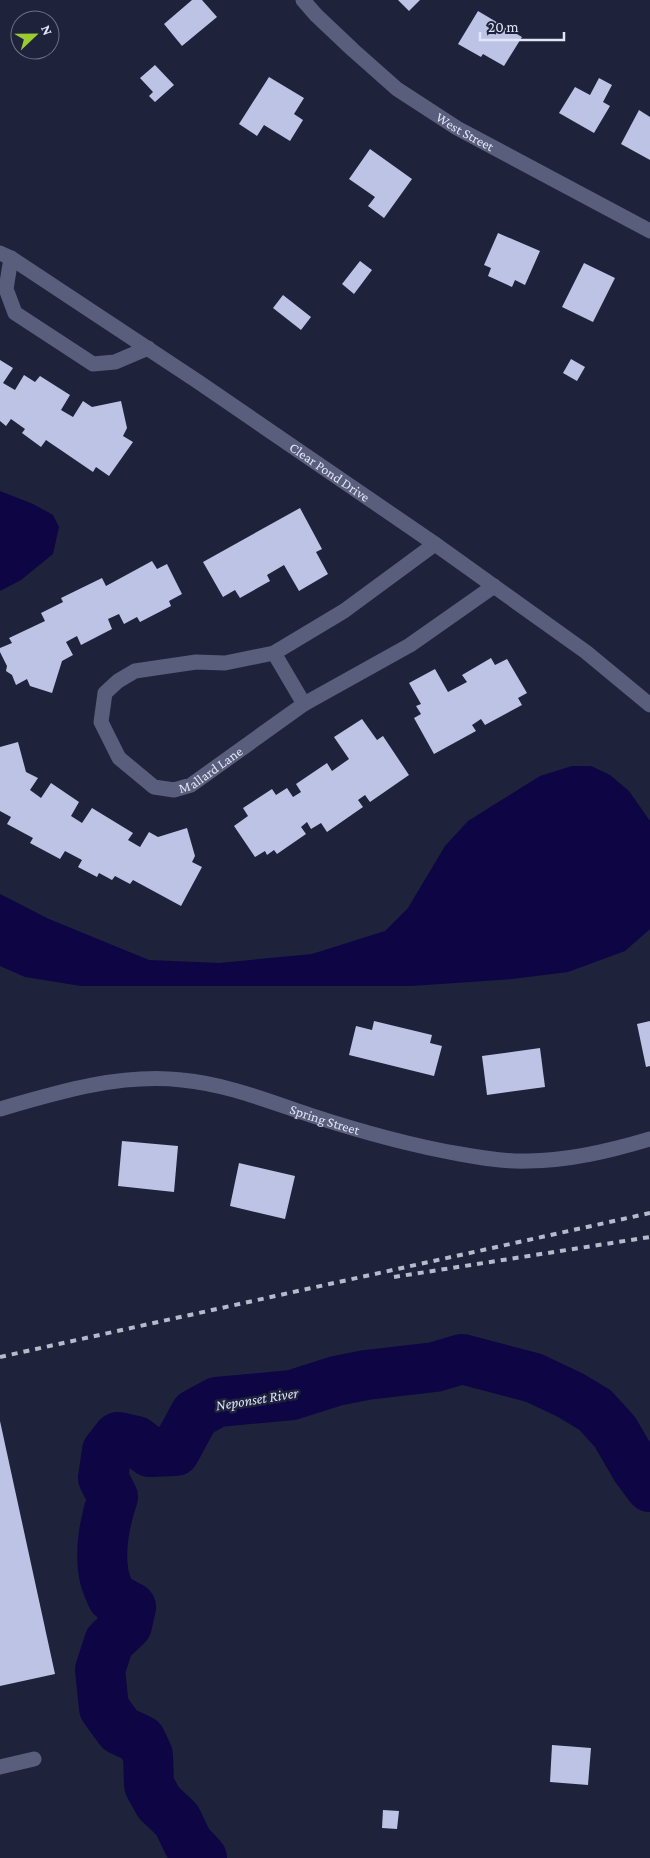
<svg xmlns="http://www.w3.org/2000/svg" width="650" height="1858" viewBox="0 0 650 1858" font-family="'Crimson Pro',serif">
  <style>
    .water { fill: #0d0544 }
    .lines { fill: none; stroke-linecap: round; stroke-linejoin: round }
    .river { stroke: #0d0544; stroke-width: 50 }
    .building { fill: #bcc3e5 }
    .service { stroke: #585e7b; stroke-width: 15 }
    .minor { stroke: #585e7b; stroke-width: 15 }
    .tertiary { stroke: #585e7b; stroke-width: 15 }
    .rail { stroke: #b6bacc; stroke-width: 4; stroke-dasharray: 6 6; stroke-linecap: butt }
    .labels { text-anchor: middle; stroke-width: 5; stroke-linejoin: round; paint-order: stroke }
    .street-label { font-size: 14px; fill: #e1e5f6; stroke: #1e223b }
    .water-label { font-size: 15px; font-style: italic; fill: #dfe3f7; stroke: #1e223b }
  </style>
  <rect width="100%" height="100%" fill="#1e223b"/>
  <g class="water">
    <path d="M0,491L33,504L53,515L59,527L53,554L21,580L0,591Z"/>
    <path d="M572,766H591L610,775L629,791L650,821V929L625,951L568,972L512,979L411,986H81L25,977L0,966V894L49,919L149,960L219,963L312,954L385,931L408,908L445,846L468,821L540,776Z"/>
  </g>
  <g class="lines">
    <path class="river" d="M202,1858L188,1843L177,1820L159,1803L149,1785L148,1755L141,1740L120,1730L104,1708L100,1670L109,1642L127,1625L131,1607L112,1597C109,1590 105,1582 104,1575C99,1551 105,1520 113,1497L103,1478L107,1451L118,1437L136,1441L150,1452L175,1451L195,1414L217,1402L292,1395L336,1381L366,1375L435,1367L462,1359L534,1378L570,1395L595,1410L615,1432L636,1468L650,1487"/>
  </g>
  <g class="building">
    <path d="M192,0H202L217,17L182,46L164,24Z"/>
    <path d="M398,0H420L409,11Z"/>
    <path d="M478,11L522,37L504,66L483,54L481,57L458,44Z"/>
    <path d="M155,65L174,85L155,102L149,96L153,92L140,78Z"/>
    <path d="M269,77L304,98L294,114L303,120L290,141L264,125L257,136L239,124Z"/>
    <path d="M599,78L612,85L603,102L610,106L594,133L559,113L575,87L590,95Z"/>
    <path d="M639,110L650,117V160L621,144Z"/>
    <path d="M370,149L412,179L384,218L368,206L375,197L349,179Z"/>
    <path d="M498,233L540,251L525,285L515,280L512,287L488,276L491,268L484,265Z"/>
    <path d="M360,261L372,270L354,294L342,284Z"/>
    <path d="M584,263L615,278L593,322L562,307Z"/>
    <path d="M283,295L311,317L301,330L273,308Z"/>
    <path d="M571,359L585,367L577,381L563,373Z"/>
    <path d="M0,360L13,368L3,383L15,390L24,375L35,382L40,376L70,395L61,410L73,417L83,401L92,407L121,401L127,428L123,436L133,442L109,476L96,467L93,472L46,440L41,447L22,433L25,429L11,419L6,426L0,421Z"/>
    <path d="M300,508L322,549L316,552L328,574L299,591L284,565L267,575L270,581L240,598L235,590L223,597L203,562Z"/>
    <path d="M152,561L157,569L167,564L182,594L169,601L171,606L140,622L137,617L124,624L119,614L108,619L112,629L81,645L77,636L66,642L73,655L62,661L52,693L30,686L27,679L16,685L12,675L6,671L7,666L0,652V648L12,643L9,638L45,621L41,613L63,602L61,598L102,578L106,586Z"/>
    <path d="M491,658L495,665L507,659L527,693L518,698L522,705L485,725L481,719L472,725L476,731L434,754L414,718L421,714L416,706L421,704L409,683L435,669L448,692L467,682L462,675Z"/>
    <path d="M362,719L377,740L383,736L409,775L370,802L365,795L358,800L363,807L327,832L321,823L311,829L307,822L301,827L306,834L277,854L274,850L267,855L265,851L255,857L234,826L248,816L243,808L272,789L276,795L287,788L293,797L301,792L296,784L327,763L332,771L349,759L334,737Z"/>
    <path d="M18,742L26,772L38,778L30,790L41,798L51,783L79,802L71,816L82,823L92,808L133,833L128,840L140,847L149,832L158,837L187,828L195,856L192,862L202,867L181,906L133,880L130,884L115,876L112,880L99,873L97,877L78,867L82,860L65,851L60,859L30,843L33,838L7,824L11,817L0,811V747Z"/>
    <path d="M374,1021L432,1035L430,1043L442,1046L434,1076L349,1055L356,1026L372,1030Z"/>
    <path d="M650,1021V1066L646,1067L637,1024Z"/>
    <path d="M540,1048L545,1087L487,1095L482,1056Z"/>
    <path d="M122,1141L178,1146L174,1192L118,1186Z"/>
    <path d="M239,1163L295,1176L285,1219L230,1206Z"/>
    <path d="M0,1421L55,1674L0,1686Z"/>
    <path d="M552,1745L591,1748L588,1785L550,1782Z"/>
    <path d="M383,1810L399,1811L397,1829L382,1828Z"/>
  </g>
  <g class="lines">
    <g class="service">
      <path d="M274,653L304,704"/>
      <path d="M0,1767L34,1759"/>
    </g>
    <g class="minor">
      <path id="s1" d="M0,253L11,258L197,381L435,544L586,652L650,705"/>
      <path d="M11,258L6,289L15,313L93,364L115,362L148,348"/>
      <path id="s2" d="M435,544L344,611L274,653L225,663L196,662L135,671L118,681L105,693L101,722L119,758L154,787L174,790L191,785L304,704L410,645L494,586"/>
      <path id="s3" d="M0,1109C58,1092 121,1073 182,1080C226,1084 268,1101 310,1115C359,1131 408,1145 460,1154C482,1158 505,1162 528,1161C569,1161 610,1151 650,1139"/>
    </g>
    <path class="tertiary" id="s4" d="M303,0L316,15L353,50L397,89L457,128L650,231"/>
    <g class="rail">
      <path d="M394,1277L650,1237"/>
      <path d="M0,1357L650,1213"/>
    </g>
  </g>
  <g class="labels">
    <g class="street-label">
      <text dy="5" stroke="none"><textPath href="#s4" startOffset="210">West Street</textPath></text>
      <text dy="5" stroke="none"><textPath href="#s1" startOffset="396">Clear Pond Drive</textPath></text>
      <text dy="5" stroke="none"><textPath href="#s2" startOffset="550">Mallard Lane</textPath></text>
      <text dy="5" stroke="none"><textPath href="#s3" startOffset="334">Spring Street</textPath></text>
    </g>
    <g class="water-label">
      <text transform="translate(257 1399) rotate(-9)" y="5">Neponset River</text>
    </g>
  </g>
  <g transform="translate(35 35) rotate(68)"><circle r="24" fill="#1e223b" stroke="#6c7086"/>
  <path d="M0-4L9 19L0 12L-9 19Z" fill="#9bcb33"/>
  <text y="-8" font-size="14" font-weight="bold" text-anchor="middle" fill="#e1e5f6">N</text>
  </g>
  <path d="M480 32v8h84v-8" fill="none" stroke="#e1e5f6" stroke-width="2.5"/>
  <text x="488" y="32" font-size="15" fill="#e1e5f6" stroke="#1e223b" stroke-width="4" paint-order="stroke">20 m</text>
</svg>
